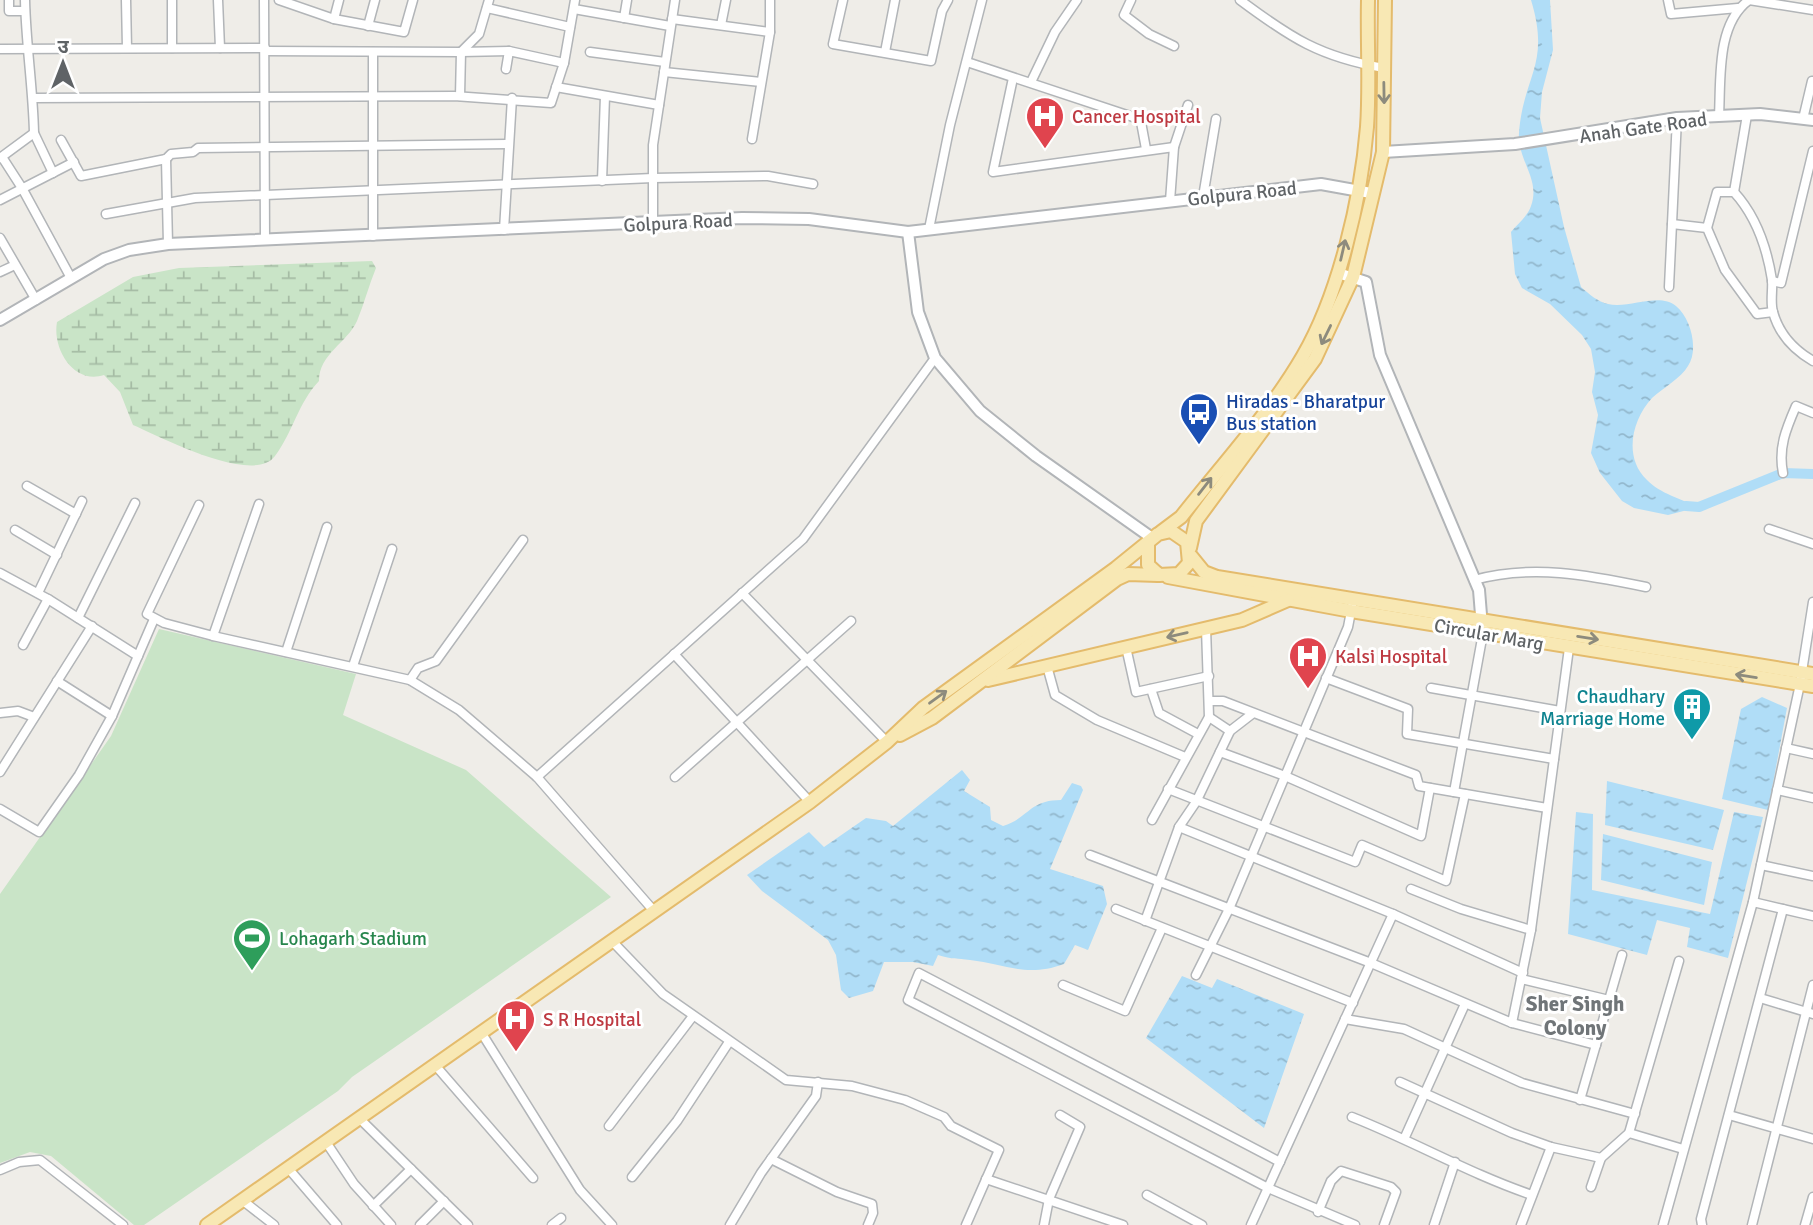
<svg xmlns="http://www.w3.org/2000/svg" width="1813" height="1225" viewBox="0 0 1813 1225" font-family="Signika,'Noto Sans Devanagari',sans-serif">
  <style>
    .green { fill: #c9e4c7 }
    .wetland { fill: url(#wetland-marsh) }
    .water { fill: url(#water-ripples) }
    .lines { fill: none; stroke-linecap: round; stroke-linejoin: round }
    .canal { stroke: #b0ddf7; stroke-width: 10 }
    .street-casing { stroke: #b2b5b8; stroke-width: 11 }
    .secondary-casing { stroke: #b2b5b8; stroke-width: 14 }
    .primary-casing { stroke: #e4bb6c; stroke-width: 16 }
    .street { stroke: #fff; stroke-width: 8 }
    .secondary { stroke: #fff; stroke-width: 10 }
    .primary { stroke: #f8e8b4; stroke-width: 12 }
    .oneway { stroke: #8d8b7d }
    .labels { text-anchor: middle; stroke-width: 6; stroke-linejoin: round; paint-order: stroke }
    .health-label { font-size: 19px; fill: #be3a42; stroke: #fff; text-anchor: start }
    .street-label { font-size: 19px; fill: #5f6366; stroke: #fff }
    .transit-label { font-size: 19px; fill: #164399; stroke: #fff; text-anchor: start }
    .culture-label { font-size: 19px; fill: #0d838f; stroke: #fff; text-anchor: end }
    .leisure-label { font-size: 19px; fill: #27864d; stroke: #fff; text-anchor: start }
    .neighbourhood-label { font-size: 21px; font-weight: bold; fill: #707578; stroke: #fff }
  </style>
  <defs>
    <pattern id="wetland-marsh" width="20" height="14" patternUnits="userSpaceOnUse" patternTransform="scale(1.75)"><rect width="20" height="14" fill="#c9e4c7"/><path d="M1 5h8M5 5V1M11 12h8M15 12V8" fill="none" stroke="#a6bca5"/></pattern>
    <pattern id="water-ripples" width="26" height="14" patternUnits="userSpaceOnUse" patternTransform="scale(1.75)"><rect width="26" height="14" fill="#b0ddf7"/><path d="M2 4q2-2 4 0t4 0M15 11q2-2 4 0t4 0" fill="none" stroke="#92b7cc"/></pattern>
  </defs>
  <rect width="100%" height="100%" fill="#efede8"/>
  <path class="green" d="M159,629L356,674L343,715L466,770L611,897L352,1077L338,1091L144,1225H134L51,1156L30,1152L0,1163V894L111,736Z"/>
  <path class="wetland" d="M372,261L376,268C369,285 364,304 357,321C347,343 319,354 319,381C298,403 293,432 275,456C253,486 159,436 133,425L120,392L104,375C74,385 52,349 57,322L133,277L179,268Z"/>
  <g class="water">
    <path d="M1531,0H1550L1553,50L1542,92L1540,118L1564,227L1581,287C1589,294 1598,302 1608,304C1629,309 1659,292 1676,306C1691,318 1699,350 1688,366C1681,378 1663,388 1652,398C1632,420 1623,457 1647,480C1659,493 1683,500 1699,507L1668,515L1634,508L1622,501L1600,473L1591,453L1598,415L1592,392L1595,372L1591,349L1582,335L1550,304L1522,288L1515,274L1511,232C1517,224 1528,216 1531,206C1541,179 1517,160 1519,133C1523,76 1551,65 1531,0Z"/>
    <path d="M1762,697L1787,708L1768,810L1722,799L1741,709Z"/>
    <path d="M962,770L970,780L964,791L990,807L991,820L1003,826C1029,818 1029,800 1061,800L1072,783L1081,786L1083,790L1050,869L1103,886L1107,904L1088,950L1075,945L1064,964C1026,978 1006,964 970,960C957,958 953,960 938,955L933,966L913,962H884L873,991L849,998L841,990L836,955L828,940L762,891L747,875L809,832L824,847L866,818L886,821L893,826Z"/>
    <path d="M1607,781L1724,810L1713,850L1605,825Z"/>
    <path d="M1576,812L1593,814L1592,890L1710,914L1734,812L1763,817L1728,958L1687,947L1690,928L1657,920L1647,955L1568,934Z"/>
    <path d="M1603,834L1712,862L1704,905L1601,880Z"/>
    <path d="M1182,976L1212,988L1217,979L1304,1014L1264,1128L1146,1038Z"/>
  </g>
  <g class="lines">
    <path class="canal" d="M1686,506L1699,507L1783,473L1813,474"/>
    <defs>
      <g id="street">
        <path d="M9,0V11H25"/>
        <path d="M126,0L127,48"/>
        <path d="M172,0V48"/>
        <path d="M218,0L220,48"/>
        <path d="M264,0L265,240"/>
        <path d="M279,0L334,19L404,32L413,0"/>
        <path d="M843,0L833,44L931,61L942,11L948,0"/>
        <path d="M1131,0L1124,15L1149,34L1174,46"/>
        <path d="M1240,0C1291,38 1320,57 1384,68"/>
        <path d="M1668,0L1671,14L1738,8"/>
        <path d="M1749,0L1813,10"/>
        <path d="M487,8L570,27"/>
        <path d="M574,9L670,26"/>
        <path d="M624,18L627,0"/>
        <path d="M334,19L339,0"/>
        <path d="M672,19L770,32"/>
        <path d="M721,25L726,0"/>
        <path d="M368,26L375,0"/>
        <path d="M0,49L265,48"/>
        <path d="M265,51L461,52L460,96"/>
        <path d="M373,52V236"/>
        <path d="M461,52L479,34L489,0"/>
        <path d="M461,52L509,51"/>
        <path d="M590,52L665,62"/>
        <path d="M885,52L895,0"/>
        <path d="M967,62L1133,117L1141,122L1146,149"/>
        <path d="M506,69L509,51L564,63"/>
        <path d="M664,72L761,82"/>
        <path d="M1013,78L993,172L1174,147L1170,201"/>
        <path d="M1031,82L1055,32L1077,0"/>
        <path d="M556,87L659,105"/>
        <path d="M33,98L454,96L551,103L564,63L575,0"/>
        <path d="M1719,116C1721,79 1716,24 1749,0"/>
        <path d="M1803,119L1812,81"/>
        <path d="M34,133L53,173"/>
        <path d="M752,139L770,32V0"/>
        <path d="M61,140L81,176L166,159L171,154L193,152L198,148L507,144"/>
        <path d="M1174,147L1188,105"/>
        <path d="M2,157L22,188L71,278"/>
        <path d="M0,158L34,133C33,88 26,45 25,0"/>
        <path d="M166,159L168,244"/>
        <path d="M602,181L605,96"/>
        <path d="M1734,192L1747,115"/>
        <path d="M1203,197L1216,119"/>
        <path d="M0,200L74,162"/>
        <path d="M106,214L195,198L653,178L768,176L813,184"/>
        <path d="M653,224V145L675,0"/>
        <path d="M1672,224L1707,228L1725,270L1757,314L1773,312"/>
        <path d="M1707,228L1717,192H1734C1756,216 1767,248 1772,280C1773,290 1770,302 1773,312C1779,334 1794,350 1813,361"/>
        <path d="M929,229L950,125L982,0"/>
        <path d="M504,230L512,98"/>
        <path d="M0,238L36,300"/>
        <path d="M0,272L15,265"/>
        <path d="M1772,281L1781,283L1813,151"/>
        <path d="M1669,287L1677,118"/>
        <path d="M1783,473C1778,448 1786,429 1796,406L1813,413"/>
        <path d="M27,486L76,514"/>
        <path d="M199,505L147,614L164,623L213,636L410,680L459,710L537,777L653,910"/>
        <path d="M1769,529L1813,544"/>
        <path d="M15,530L57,555"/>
        <path d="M0,573L48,599L138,656"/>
        <path d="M1474,580C1532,564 1588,575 1646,587"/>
        <path d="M38,593L82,501"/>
        <path d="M742,593L887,742"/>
        <path d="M78,618L135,503"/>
        <path d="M213,636L259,504"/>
        <path d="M23,645L48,599"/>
        <path d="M1126,647L1136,692L1209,676"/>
        <path d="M286,652L327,527"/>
        <path d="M674,654L810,802"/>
        <path d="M353,666L392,549"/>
        <path d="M1047,666L1055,695L1097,720L1185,757"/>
        <path d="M1326,678L1408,709L1407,734L1554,759"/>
        <path d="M410,680L418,668L436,661L523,540"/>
        <path d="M57,681L112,716"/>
        <path d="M1431,688L1560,711"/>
        <path d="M1151,689L1159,713L1198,734"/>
        <path d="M1209,701H1223L1416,775L1419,786L1547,808"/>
        <path d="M0,713L18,711L34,717"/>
        <path d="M1209,717L1230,731"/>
        <path d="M1786,748L1813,754"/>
        <path d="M1220,752L1285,776L1421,836L1430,788"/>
        <path d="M0,772L92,626"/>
        <path d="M537,777L803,539L935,358"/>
        <path d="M675,777L851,621"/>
        <path d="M1168,789L1355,862L1362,845L1446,881L1465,794"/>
        <path d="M1777,790L1813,798"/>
        <path d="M1454,792L1483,633"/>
        <path d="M0,809L39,832L79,775L112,716L154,619"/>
        <path d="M1152,820L1209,717L1206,628"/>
        <path d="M1179,827L1393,914L1523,973"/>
        <path d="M1090,855L1371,963L1512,1023L1531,930L1569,648"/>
        <path d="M1761,865L1813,876"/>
        <path d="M1411,889L1461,909L1531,930"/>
        <path d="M1753,902L1813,916"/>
        <path d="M1116,909L1353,1003"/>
        <path d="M1145,921L1179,827L1196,802L1230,731L1252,714"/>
        <path d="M611,940L663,994L786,1080L852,1086L905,1100L944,1117L951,1126L999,1150L966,1225"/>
        <path d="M1196,975L1229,909L1348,627L1352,606"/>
        <path d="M1521,979L1609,1000"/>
        <path d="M1063,985L1125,1011L1162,928"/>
        <path d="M1760,998L1813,1014"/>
        <path d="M1345,1019L1404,1029L1522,1083L1635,1114"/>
        <path d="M1512,1023L1596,1045"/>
        <path d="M481,1032L580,1190L612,1225"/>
        <path d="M435,1065L533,1178"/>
        <path d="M1400,1082L1512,1133L1551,1147L1601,1158"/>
        <path d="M1580,1100L1622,955"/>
        <path d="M1729,1115L1813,1139"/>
        <path d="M1352,1117C1413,1141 1470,1174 1532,1195"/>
        <path d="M360,1119L468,1225"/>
        <path d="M609,1126L693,1016"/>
        <path d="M1629,1133L1683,1149"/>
        <path d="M1405,1137L1465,1004"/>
        <path d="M326,1142L354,1184L391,1225"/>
        <path d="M771,1159L837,1192L872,1204L873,1213L868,1225"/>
        <path d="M1280,1162L919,973L908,1000L1268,1188L1355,1225"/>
        <path d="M288,1168L337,1225"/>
        <path d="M0,1170L19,1162L40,1160L123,1225"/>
        <path d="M632,1177L677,1121L729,1042"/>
        <path d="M986,1179L1123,1225"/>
        <path d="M1591,1187L1601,1158L1629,1133L1679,961"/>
        <path d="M1147,1195L1202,1225"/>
        <path d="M242,1200L274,1225"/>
        <path d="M373,1206L411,1169"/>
        <path d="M1318,1212L1331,1181L1341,1171L1391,1187L1396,1192L1384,1225"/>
        <path d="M420,1225L444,1201"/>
        <path d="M552,1225L561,1218"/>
        <path d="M730,1225L761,1173L816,1096L818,1082"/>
        <path d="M1044,1225L1049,1199L1080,1127L1060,1115"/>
        <path d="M1251,1225L1393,914"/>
        <path d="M1434,1225L1455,1162"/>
        <path d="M1521,1225L1551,1147"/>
        <path d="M1663,1225L1753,902L1800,684L1813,602"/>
        <path d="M1702,1225L1701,1219L1783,909"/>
        <path d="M1752,1225L1813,985"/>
        <path d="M1805,1225L1813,1197"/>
      </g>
      <g id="secondary">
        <path d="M1383,152L1515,144L1677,118L1760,114L1813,120"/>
        <path d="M908,232L918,312L935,358L980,411L1036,456L1152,538"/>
        <path d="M1338,273L1366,282L1380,355L1479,590L1482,627"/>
        <path d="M0,320L104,259L129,250L168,244L742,218L809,219L908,232L1321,184L1371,193"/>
      </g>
      <g id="primary">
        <path d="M1161,532L1181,517C1222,465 1270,413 1303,356C1339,294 1361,199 1367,127C1370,86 1367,42 1368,0"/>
        <path d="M1190,548L1196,521L1315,359L1353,277L1383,152L1385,0"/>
        <path d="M1191,556L1204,572L1217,577L1813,674"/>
        <path d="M1168,577L1351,611L1813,686"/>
        <path d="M988,680L1242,620L1288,600"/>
        <path d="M900,735L932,718L1117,579L1128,574L1158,575"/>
        <path d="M207,1225L810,802L887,742L923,708L1116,568L1158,534L1171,531L1187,542L1189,563L1179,574L1159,575L1148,565V544"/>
      </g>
    </defs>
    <use href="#street" class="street-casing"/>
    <use href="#secondary" class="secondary-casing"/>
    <use href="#primary" class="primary-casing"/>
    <use href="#street" class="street"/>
    <use href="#secondary" class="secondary"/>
    <use href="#primary" class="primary"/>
  </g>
  <defs><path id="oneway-shaft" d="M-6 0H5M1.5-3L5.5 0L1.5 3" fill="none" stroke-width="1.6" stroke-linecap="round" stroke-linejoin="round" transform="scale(1.75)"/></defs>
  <g class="oneway">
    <use href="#oneway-shaft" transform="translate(1384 93) rotate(89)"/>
    <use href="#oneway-shaft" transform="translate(1343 250) rotate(-77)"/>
    <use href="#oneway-shaft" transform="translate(1326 335) rotate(116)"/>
    <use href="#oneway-shaft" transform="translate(1205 486) rotate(-52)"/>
    <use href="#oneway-shaft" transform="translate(1177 635) rotate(167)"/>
    <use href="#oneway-shaft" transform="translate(1588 638) rotate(9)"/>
    <use href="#oneway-shaft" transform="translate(1746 676) rotate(-171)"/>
    <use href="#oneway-shaft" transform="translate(938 697) rotate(-36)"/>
  </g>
  <defs>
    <symbol id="hospital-pin" viewBox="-11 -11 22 30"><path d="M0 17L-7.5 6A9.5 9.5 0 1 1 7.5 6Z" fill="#e0444e" stroke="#fff"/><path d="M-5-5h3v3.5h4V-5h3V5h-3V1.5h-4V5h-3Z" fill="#fff"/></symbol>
    <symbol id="bus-pin" viewBox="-11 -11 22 30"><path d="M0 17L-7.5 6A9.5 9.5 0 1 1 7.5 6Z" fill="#1a4fb4" stroke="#fff"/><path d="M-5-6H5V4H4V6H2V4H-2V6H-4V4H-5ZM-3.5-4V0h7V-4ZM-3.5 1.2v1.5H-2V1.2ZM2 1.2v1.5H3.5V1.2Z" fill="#fff"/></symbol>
    <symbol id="building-pin" viewBox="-11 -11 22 30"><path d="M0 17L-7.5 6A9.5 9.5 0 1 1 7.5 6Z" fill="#0f9aa8" stroke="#fff"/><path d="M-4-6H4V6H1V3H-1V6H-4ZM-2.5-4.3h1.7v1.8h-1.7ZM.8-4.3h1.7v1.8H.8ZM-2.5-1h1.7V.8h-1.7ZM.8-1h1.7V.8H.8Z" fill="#fff"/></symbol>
    <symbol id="stadium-pin" viewBox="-11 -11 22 30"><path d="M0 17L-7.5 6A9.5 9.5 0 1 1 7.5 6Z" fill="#2e9e5b" stroke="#fff"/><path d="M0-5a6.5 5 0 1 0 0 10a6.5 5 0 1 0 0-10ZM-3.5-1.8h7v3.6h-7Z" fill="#fff"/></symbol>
  </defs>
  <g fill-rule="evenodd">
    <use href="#hospital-pin" x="1023" y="94" width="44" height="60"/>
    <use href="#bus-pin" x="1177" y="390" width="44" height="60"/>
    <use href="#hospital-pin" x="1286" y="634" width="44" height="60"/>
    <use href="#building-pin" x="1670" y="685" width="44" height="60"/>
    <use href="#stadium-pin" x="230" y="916" width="44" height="60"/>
    <use href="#hospital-pin" x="494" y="997" width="44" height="60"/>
  </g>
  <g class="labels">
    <g class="health-label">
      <text x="1072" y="123">Cancer Hospital</text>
      <text x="1335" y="663">Kalsi Hospital</text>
      <text x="543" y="1026">S R Hospital</text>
    </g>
    <g class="street-label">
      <text transform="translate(1643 127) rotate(-8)" y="7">Anah Gate Road</text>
      <text transform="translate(1242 193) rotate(-6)" y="7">Golpura Road</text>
      <text transform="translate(678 222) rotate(-3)" y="7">Golpura Road</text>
      <text transform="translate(1489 634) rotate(10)" y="7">Circular Marg</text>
    </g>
    <g class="transit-label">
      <text x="1226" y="408">Hiradas - Bharatpur<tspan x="1226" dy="22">Bus station</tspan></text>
    </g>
    <g class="culture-label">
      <text x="1665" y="703">Chaudhary<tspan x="1665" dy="22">Marriage Home</tspan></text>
    </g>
    <g class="leisure-label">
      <text x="279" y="945">Lohagarh Stadium</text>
    </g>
    <g class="neighbourhood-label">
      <text x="1575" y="1011">Sher Singh<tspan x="1575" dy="24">Colony</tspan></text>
    </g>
  </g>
  <g transform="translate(63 63)" stroke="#ffffff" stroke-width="5" paint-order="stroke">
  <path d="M0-5L12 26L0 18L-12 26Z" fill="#5f6366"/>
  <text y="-10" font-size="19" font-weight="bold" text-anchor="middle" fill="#5f6366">उ</text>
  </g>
</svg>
